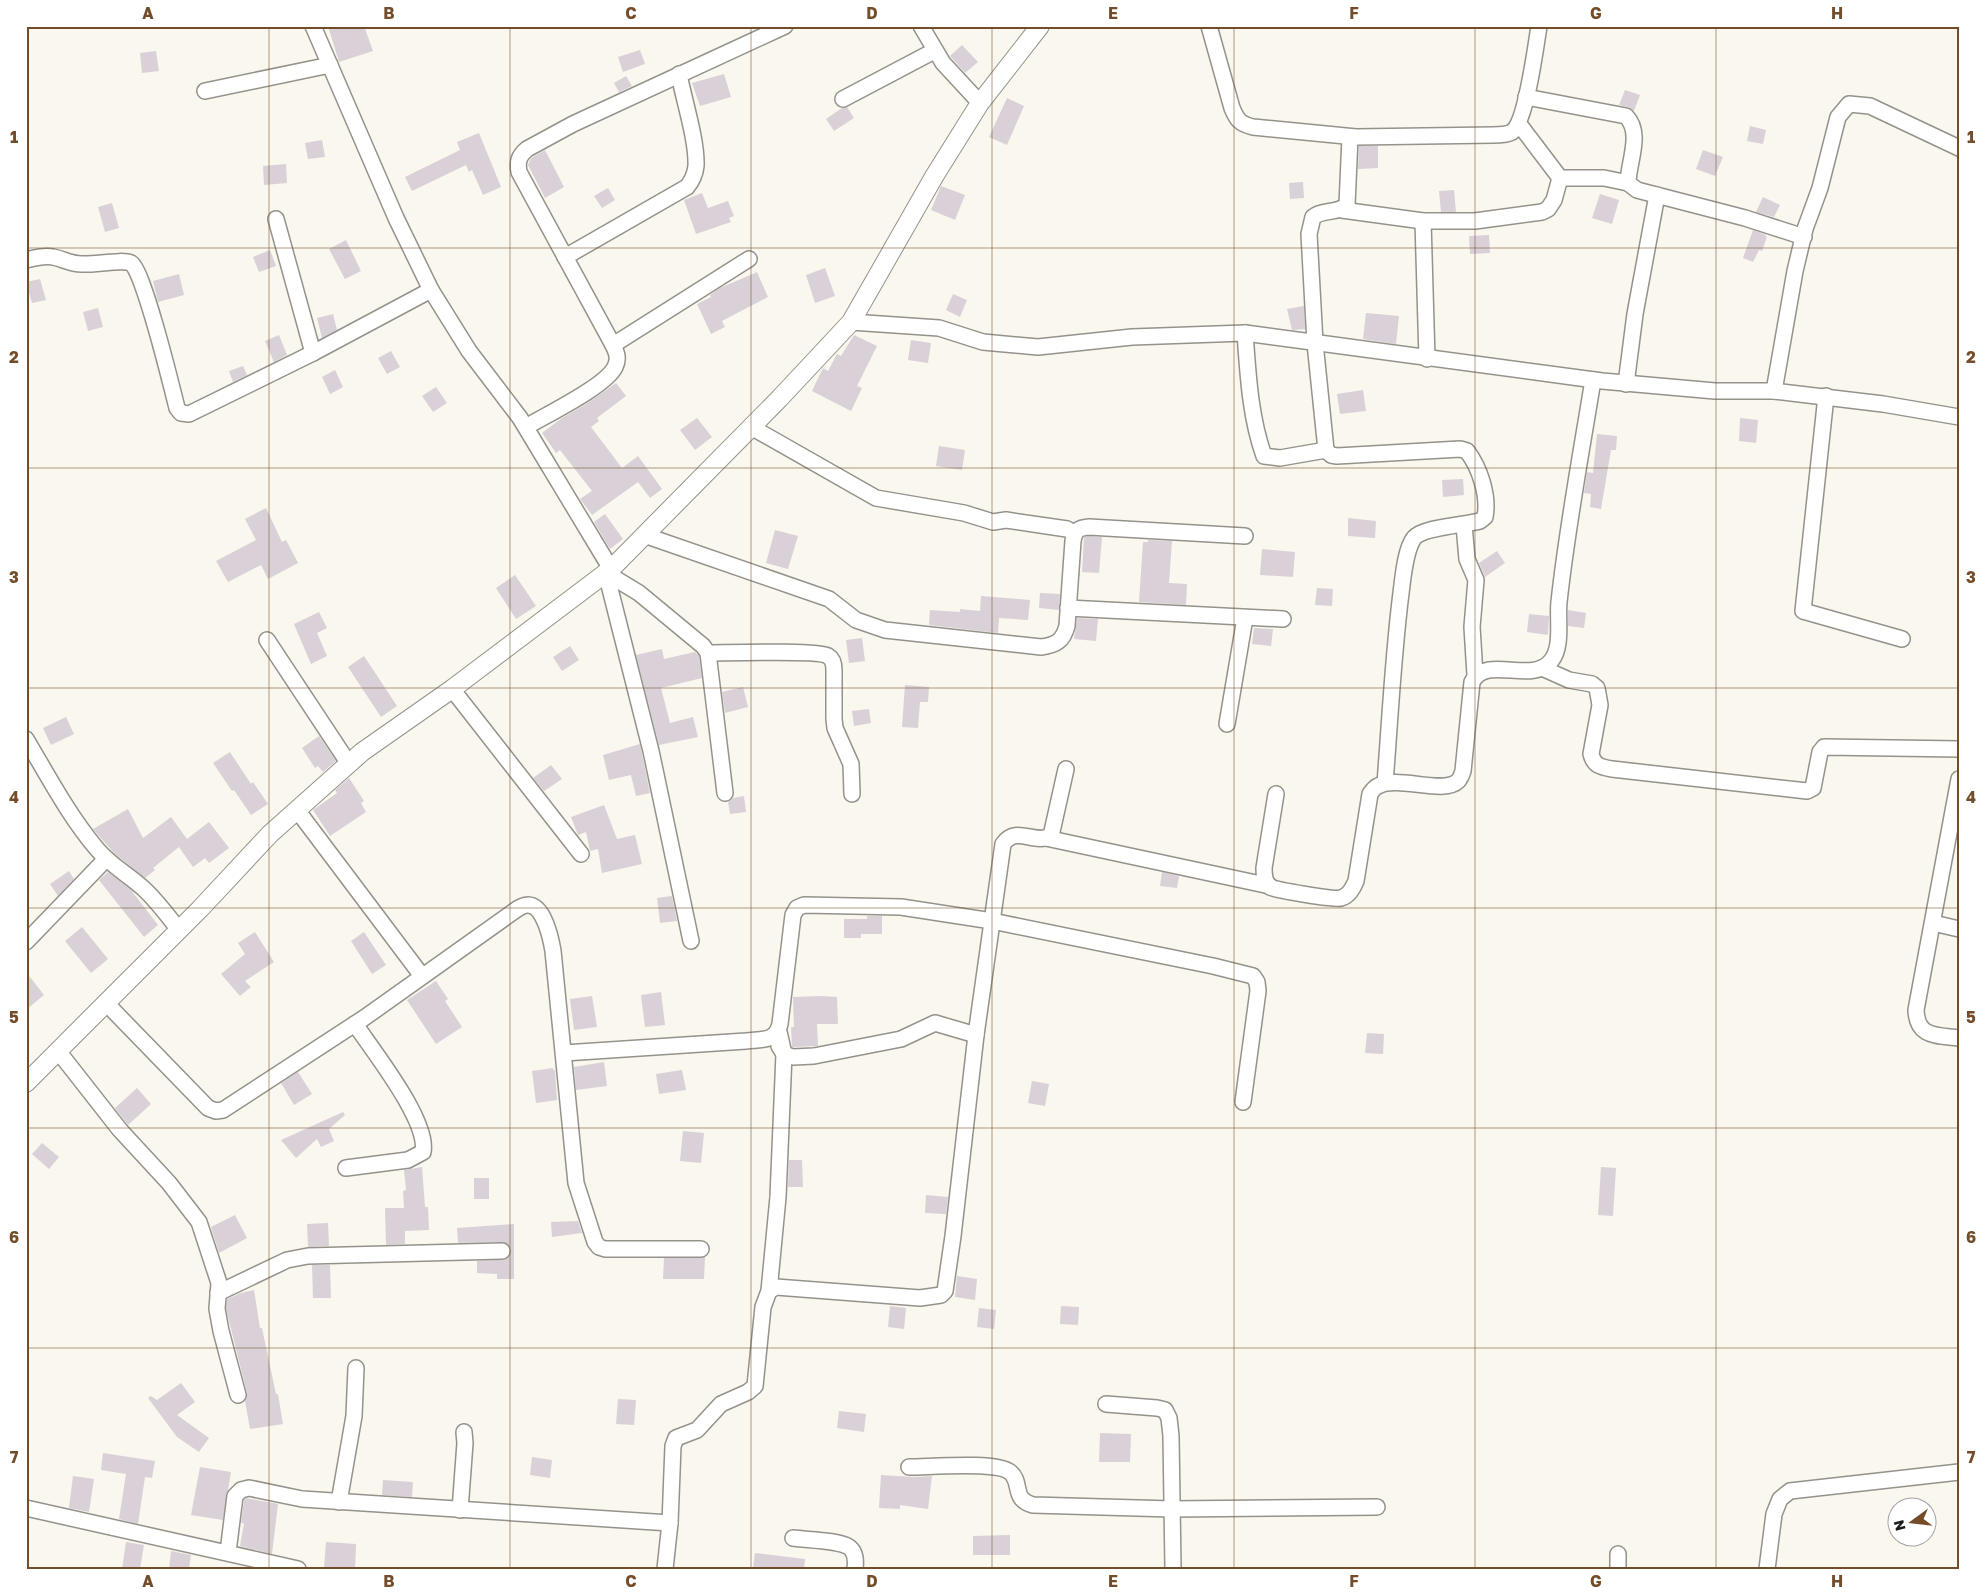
<svg xmlns="http://www.w3.org/2000/svg" width="1985" height="1595" viewBox="0 0 1985 1595" font-family="'Golos Text',sans-serif">
  <style>
    .building { fill: #d9d1d7 }
    .lines { fill: none; stroke-linecap: round; stroke-linejoin: round }
    .minor-casing { stroke: #94928a; stroke-width: 18 }
    .tertiary-casing { stroke: #94928a; stroke-width: 20 }
    .minor { stroke: #fff; stroke-width: 15 }
    .tertiary { stroke: #fff; stroke-width: 18 }
    .grid { fill: none; stroke: #734d2a; stroke-width: 1; stroke-opacity: 0.55 }
    .neatline { fill: none; stroke: #734d2a; stroke-width: 2 }
    .grid-label { font-size: 16px; text-anchor: middle; font-weight: bold; fill: #734d2a }
  </style>
  <rect width="100%" height="100%" fill="#f9f7ee"/>
  <g class="building">
    <path d="M328,26H364L373,51L339,62Z"/>
    <path d="M962,45L978,62L965,73L950,56Z"/>
    <path d="M640,50L645,64L623,72L618,57Z"/>
    <path d="M156,51L159,71L142,73L140,53Z"/>
    <path d="M724,74L731,97L700,106L692,83Z"/>
    <path d="M626,76L632,86L619,92L614,83Z"/>
    <path d="M1625,90L1640,95L1634,111L1628,107L1619,105Z"/>
    <path d="M1007,98L1024,106L1007,145L989,137Z"/>
    <path d="M847,107L854,118L834,131L826,119L842,108Z"/>
    <path d="M1750,126L1766,130L1763,144L1747,141Z"/>
    <path d="M479,133L501,187L483,195L472,170L469,172L466,165L412,191L405,177L460,150L457,142Z"/>
    <path d="M322,140L325,157L308,159L305,143Z"/>
    <path d="M1359,146H1378V168L1358,169Z"/>
    <path d="M545,150L564,187L545,198L528,165L531,158Z"/>
    <path d="M1703,150L1723,157L1715,176L1696,169Z"/>
    <path d="M286,164L287,183L264,185L263,166Z"/>
    <path d="M1303,182L1304,198L1290,199L1289,183Z"/>
    <path d="M941,186L965,195L955,220L931,210Z"/>
    <path d="M608,188L615,200L602,208L594,196Z"/>
    <path d="M1454,190L1456,212H1441L1439,191Z"/>
    <path d="M702,193L708,208L728,201L734,216L729,218L731,222L696,234L684,200Z"/>
    <path d="M1600,194L1619,200L1612,224L1592,218Z"/>
    <path d="M1763,197L1780,205L1774,217L1756,212Z"/>
    <path d="M112,203L119,228L105,232L98,207Z"/>
    <path d="M1753,230L1766,235L1765,236L1767,237L1762,251L1759,250L1753,262L1743,258Z"/>
    <path d="M1489,235L1490,253L1470,254L1469,236Z"/>
    <path d="M346,240L361,271L345,279L329,249Z"/>
    <path d="M270,250L276,266L259,272L253,257Z"/>
    <path d="M825,268L835,296L815,303L806,275Z"/>
    <path d="M757,272L768,297L722,321L725,327L711,334L697,304L711,297L710,295L720,288Z"/>
    <path d="M179,274L184,295L158,302L153,281Z"/>
    <path d="M40,279L46,300L32,303L26,282Z"/>
    <path d="M953,294L967,300L960,317L946,310Z"/>
    <path d="M1304,306L1305,329L1292,330L1287,309Z"/>
    <path d="M98,308L103,327L88,331L83,312Z"/>
    <path d="M1366,313L1399,316L1396,344L1363,339Z"/>
    <path d="M333,314L337,330L322,338L317,318Z"/>
    <path d="M279,335L287,355L274,362L265,341Z"/>
    <path d="M854,335L877,346L857,386L862,388L851,411L812,391L823,368L828,371L837,354L841,356Z"/>
    <path d="M911,340L931,343L928,363L908,360Z"/>
    <path d="M391,351L400,367L387,374L378,358Z"/>
    <path d="M243,366L247,375L233,382L229,371Z"/>
    <path d="M335,370L343,387L330,394L322,377Z"/>
    <path d="M616,383L626,396L597,418L599,421L591,427L622,468L638,456L662,489L650,498L638,482L592,515L580,499L592,491L560,450L556,453L542,433L562,418L586,404Z"/>
    <path d="M436,387L447,403L433,412L422,396Z"/>
    <path d="M1363,390L1366,411L1340,414L1337,394Z"/>
    <path d="M697,418L712,437L695,450L680,430Z"/>
    <path d="M1740,418L1758,420L1756,443L1739,441Z"/>
    <path d="M1597,434L1617,436L1616,450H1611L1601,509L1590,507L1591,494L1584,493L1587,472L1593,473Z"/>
    <path d="M939,446L965,450L962,470L936,466Z"/>
    <path d="M1463,479L1464,495L1443,497L1442,480Z"/>
    <path d="M266,508L282,542L286,540L298,563L268,579L261,565L228,582L216,561L256,540L245,519Z"/>
    <path d="M605,514L623,539L610,549L594,522Z"/>
    <path d="M1348,518L1376,521L1375,538L1348,536Z"/>
    <path d="M775,530L798,536L788,569L766,563Z"/>
    <path d="M1089,536L1102,537L1099,573L1082,572L1084,537Z"/>
    <path d="M1148,540L1172,541L1169,583L1187,584L1186,605L1139,602L1143,542H1148Z"/>
    <path d="M1262,549L1295,552L1293,577L1260,575Z"/>
    <path d="M1497,551L1505,563L1485,577L1479,563Z"/>
    <path d="M515,575L536,606L516,619L496,588Z"/>
    <path d="M1317,588L1333,589L1332,606L1315,605Z"/>
    <path d="M1040,593L1060,594L1059,610L1039,608Z"/>
    <path d="M981,596L1030,600L1028,620L999,618L998,633L929,625L930,610L960,612V609L980,611Z"/>
    <path d="M1568,610L1586,613L1584,628L1568,626Z"/>
    <path d="M319,612L327,628L317,633L327,656L311,664L294,624Z"/>
    <path d="M1529,614L1549,616L1548,635L1527,632Z"/>
    <path d="M1077,618L1098,619L1096,641L1074,639Z"/>
    <path d="M1254,628L1273,629L1271,646L1252,644Z"/>
    <path d="M862,638L865,661L849,663L846,640Z"/>
    <path d="M570,646L579,660L562,671L553,657Z"/>
    <path d="M662,649L664,659L695,652L699,656L702,678L661,688L670,723L693,717L698,737L659,745L636,655Z"/>
    <path d="M364,656L397,706L381,717L348,667Z"/>
    <path d="M905,685L929,687L928,702H920L918,728L902,727Z"/>
    <path d="M743,687L748,707L725,713L722,692Z"/>
    <path d="M869,709L871,723L854,726L852,711Z"/>
    <path d="M66,717L74,734L51,745L43,728Z"/>
    <path d="M319,736L336,761L323,772L318,766L315,768L302,748Z"/>
    <path d="M640,744L650,793L636,796L631,775L609,780L603,755Z"/>
    <path d="M230,752L251,784L253,782L268,804L251,815L234,790L232,791L213,763Z"/>
    <path d="M551,765L562,779L544,791L533,778Z"/>
    <path d="M349,778L364,801L361,803L366,812L330,836L313,810L337,793L335,790Z"/>
    <path d="M744,796L746,812L730,814L728,802L733,798Z"/>
    <path d="M604,805L617,839L635,835L642,864L602,873L598,849L590,851L586,832L578,835L571,817Z"/>
    <path d="M128,809L143,838L171,817L187,839L209,822L229,848L209,863L205,858L193,867L179,847L153,868L155,870L145,878L114,853L93,829Z"/>
    <path d="M69,871L74,879L58,896L50,884Z"/>
    <path d="M108,872L131,890L158,925L144,937L99,880Z"/>
    <path d="M1162,872L1179,876L1177,888L1160,886Z"/>
    <path d="M672,896L677,921L660,923L657,898Z"/>
    <path d="M867,916H882V934H861V938H844V919H867Z"/>
    <path d="M82,927L108,959L91,973L65,941Z"/>
    <path d="M255,932L274,962L245,981L251,987L240,996L221,974L245,954L238,943Z"/>
    <path d="M364,932L386,965L372,974L351,941Z"/>
    <path d="M26,972L44,995L26,1010Z"/>
    <path d="M436,981L448,999L445,1001L462,1027L436,1044L407,1000Z"/>
    <path d="M661,992L665,1025L645,1027L641,995Z"/>
    <path d="M592,996L597,1027L574,1030L570,999Z"/>
    <path d="M822,996L837,997L838,1024H817L818,1046L792,1047L791,1027H794L793,997Z"/>
    <path d="M1367,1033L1384,1034L1383,1054L1365,1053Z"/>
    <path d="M604,1062L607,1086L576,1090L574,1067Z"/>
    <path d="M553,1068V1070H555L557,1100L536,1103L532,1071Z"/>
    <path d="M682,1070L686,1090L659,1094L656,1074Z"/>
    <path d="M298,1072L312,1094L294,1105L281,1083Z"/>
    <path d="M1032,1081L1049,1084L1045,1106L1028,1103Z"/>
    <path d="M137,1088L151,1104L128,1125L115,1108Z"/>
    <path d="M343,1112L345,1115L329,1129L334,1141L321,1147L317,1139L296,1158L281,1140Z"/>
    <path d="M683,1131L704,1133L701,1163L680,1161Z"/>
    <path d="M42,1143L59,1157L49,1169L32,1154Z"/>
    <path d="M789,1160H802L803,1187H788Z"/>
    <path d="M422,1167L425,1207H428L429,1230L405,1231V1244L386,1245L385,1208H404L403,1191L406,1190L404,1170Z"/>
    <path d="M1601,1167L1616,1168L1613,1216L1598,1215Z"/>
    <rect x="474" y="1178" width="15" height="21"/>
    <path d="M926,1195L948,1197L946,1214L925,1213Z"/>
    <path d="M235,1215L247,1238L219,1253L211,1227Z"/>
    <path d="M578,1221L582,1233L552,1237L551,1222Z"/>
    <path d="M328,1223L329,1246L308,1247L307,1224Z"/>
    <path d="M514,1224V1279H497V1274L477,1273V1261L506,1259L510,1255V1247L502,1242L458,1243L457,1228Z"/>
    <path d="M705,1257L704,1279H663L664,1258Z"/>
    <path d="M312,1265H330L331,1298H313Z"/>
    <path d="M957,1276L977,1279L975,1300L955,1297Z"/>
    <path d="M254,1290L260,1328H262L276,1394H278L283,1424L250,1429L245,1401L247,1393L226,1309L227,1299L241,1293Z"/>
    <path d="M890,1306L906,1308L904,1329L888,1327Z"/>
    <path d="M1061,1306L1079,1307L1078,1325L1060,1324Z"/>
    <path d="M979,1308L996,1310L994,1329L977,1327Z"/>
    <path d="M181,1383L195,1402L177,1415L209,1438L199,1452L177,1437L148,1398L151,1396L157,1400Z"/>
    <path d="M618,1399L636,1400L634,1425L616,1424Z"/>
    <path d="M839,1411L866,1414L864,1432L837,1428Z"/>
    <path d="M1100,1433L1131,1434L1130,1462H1099Z"/>
    <path d="M103,1453L155,1461L152,1478L145,1477L138,1524L119,1519L126,1474L101,1470Z"/>
    <path d="M532,1457L552,1460L550,1478L530,1475Z"/>
    <path d="M200,1467L231,1472L223,1520L191,1515Z"/>
    <path d="M881,1475L914,1477L932,1476L928,1509L900,1505V1509L879,1508Z"/>
    <path d="M73,1476L94,1479L89,1512L69,1508Z"/>
    <path d="M383,1480L413,1482L412,1497L382,1495Z"/>
    <path d="M246,1498L278,1504L272,1554L240,1546L244,1523H241L244,1500Z"/>
    <path d="M1010,1535V1555H973V1536Z"/>
    <path d="M126,1542L144,1545L140,1569H122Z"/>
    <path d="M326,1542L356,1544L355,1569L324,1568Z"/>
    <path d="M171,1551L191,1555L189,1569H169Z"/>
    <path d="M755,1553L805,1559L804,1569H753Z"/>
  </g>
  <g class="lines">
    <defs>
      <g id="minor">
        <path d="M313,26L396,218L431,290L469,351L520,418L611,569"/>
        <path d="M921,26L943,63L980,103"/>
        <path d="M1209,26L1232,108C1237,120 1240,124 1253,127L1356,137L1493,135C1499,135 1507,135 1512,132C1526,122 1536,45 1539,26"/>
        <path d="M205,91L330,65"/>
        <path d="M1526,97L1626,116C1643,133 1628,163 1628,183L1637,190L1745,218L1804,237"/>
        <path d="M843,99L934,51"/>
        <path d="M1519,124L1560,178H1604L1628,183"/>
        <path d="M1350,137L1347,205C1337,214 1323,209 1313,217L1309,234L1315,343L1326,450L1331,455L1337,456L1460,449L1467,451C1480,468 1489,496 1485,517L1480,521C1465,525 1423,527 1414,538C1405,550 1403,578 1401,593C1393,656 1390,720 1385,783"/>
        <path d="M1342,210L1423,221H1475L1542,212L1548,209L1554,200L1560,178"/>
        <path d="M276,219L313,353"/>
        <path d="M1423,221L1427,359"/>
        <path d="M565,257L687,187C692,181 695,175 696,166C697,140 684,101 679,74"/>
        <path d="M26,260C34,258 44,255 53,257C64,259 69,264 82,264C94,265 122,259 131,263C143,269 172,388 177,408L181,413L189,414L313,353L431,290"/>
        <path d="M851,322L939,328L983,342L1038,347L1132,337L1245,333L1602,381L1715,391H1774L1883,404L1959,417"/>
        <path d="M1245,333C1248,374 1250,417 1264,456L1280,458L1326,450"/>
        <path d="M613,345L749,259"/>
        <path d="M1626,384L1635,314L1657,195"/>
        <path d="M1774,391L1795,271L1805,229L1820,188L1838,117L1849,104L1870,106L1959,148"/>
        <path d="M1826,396L1803,611L1902,639"/>
        <path d="M526,427C546,415 606,386 615,367C619,359 617,353 613,345L519,172C517,161 519,156 527,149L573,124L785,26"/>
        <path d="M751,427L876,498L964,513L993,522L1006,520L1067,529L1074,533"/>
        <path d="M1464,525L1467,559L1476,580L1472,627L1475,675"/>
        <path d="M644,535L829,599L856,620L885,630L1041,647C1056,645 1063,641 1067,626L1073,541C1075,530 1078,528 1089,527L1245,536"/>
        <path d="M606,573L651,751L691,941"/>
        <path d="M606,573L639,593L703,646L708,653L725,793"/>
        <path d="M1068,608L1283,619"/>
        <path d="M267,640L349,764"/>
        <path d="M708,653C725,653 819,650 828,656C833,659 834,664 834,670V719L835,728L851,764L852,794"/>
        <path d="M1542,668L1569,680L1592,684L1597,688L1600,705L1591,754C1594,766 1601,767 1612,769L1807,791L1813,788L1820,752L1824,747L1959,749"/>
        <path d="M452,689L581,854"/>
        <path d="M1227,724L1245,618"/>
        <path d="M26,739C48,776 69,816 97,849C110,865 129,875 144,889C157,901 168,916 179,930"/>
        <path d="M1959,779L1916,1010C1917,1038 1937,1035 1959,1038"/>
        <path d="M1276,794L1264,868C1264,874 1264,882 1270,887C1276,890 1334,900 1341,898C1349,896 1353,888 1356,881L1370,794C1372,791 1375,787 1378,786C1397,775 1444,795 1458,781C1460,779 1462,774 1463,771L1472,682C1486,654 1532,685 1551,661C1563,647 1557,619 1559,602C1567,528 1581,454 1593,380"/>
        <path d="M297,810L422,976"/>
        <path d="M1046,838L1270,886"/>
        <path d="M1933,923L1959,929"/>
        <path d="M26,942L106,859"/>
        <path d="M106,1003L208,1108L216,1111L223,1110L364,1018L513,912C517,909 522,905 528,905C544,905 551,939 553,951L576,1183L595,1242L599,1247L605,1249H701"/>
        <path d="M779,1046L784,1054L793,1057L814,1056L901,1039L935,1023L976,1035"/>
        <path d="M58,1051L120,1130L169,1183L199,1222L219,1283L217,1309L221,1331L238,1395"/>
        <path d="M564,1053L746,1041C762,1039 776,1042 780,1024L793,915L797,908L804,905L901,907L992,921L1213,966L1253,976L1257,982L1258,991L1243,1102"/>
        <path d="M346,1168L408,1160L423,1152C429,1121 373,1051 355,1024"/>
        <path d="M769,1291L778,1197L784,1054L779,1032"/>
        <path d="M218,1293L287,1260L308,1256L502,1251"/>
        <path d="M1106,1404L1157,1408L1165,1410L1169,1418L1171,1436L1173,1569"/>
        <path d="M909,1467C930,1467 996,1461 1010,1472C1023,1483 1011,1499 1033,1505L1172,1509L1377,1507"/>
        <path d="M339,1502L354,1416L356,1368"/>
        <path d="M26,1508L298,1569"/>
        <path d="M460,1510L465,1443L464,1432"/>
        <path d="M793,1538C806,1540 838,1540 849,1547C856,1552 856,1561 855,1569"/>
        <path d="M228,1552L235,1496L241,1490L249,1488L302,1499L670,1523"/>
        <path d="M665,1569L670,1523L673,1446L676,1438L697,1430L721,1404L748,1392L755,1386L763,1307L769,1291L776,1287L920,1298L941,1295L945,1291L953,1236L976,1035L1003,844C1017,825 1033,845 1051,836L1066,769"/>
        <path d="M1618,1569V1554"/>
        <path d="M1767,1569L1774,1514L1780,1499L1790,1491L1959,1472"/>
      </g>
      <path id="tertiary" d="M26,1083L200,909L270,834L362,752L452,689L611,569L779,399L851,322L935,175L980,103L1040,26"/>
    </defs>
    <use href="#minor" class="minor-casing"/>
    <use href="#tertiary" class="tertiary-casing"/>
    <use href="#minor" class="minor"/>
    <use href="#tertiary" class="tertiary"/>
  </g>
  <path class="grid" d="M269,26V1569M510,26V1569M751,26V1569M992,26V1569M1234,26V1569M1475,26V1569M1716,26V1569M26,248H1959M26,468H1959M26,688H1959M26,908H1959M26,1128H1959M26,1348H1959"/>
  <rect width="1985" height="1595" fill="none" stroke="#ffffff" stroke-width="55"/>
  <g transform="translate(1912 1522) rotate(255)"><circle r="24" fill="#ffffff" stroke="#a5a4a3"/>
  <path d="M0-4L9 19L0 12L-9 19Z" fill="#734d2a"/>
  <text y="-8" font-size="14" font-weight="bold" text-anchor="middle" fill="#1d1c19">N</text>
  </g>
  <rect x="28" y="28" width="1930" height="1540" class="neatline"/>
  <g class="grid-label">
    <text x="148" y="19">A</text>
    <text x="389" y="19">B</text>
    <text x="631" y="19">C</text>
    <text x="872" y="19">D</text>
    <text x="1113" y="19">E</text>
    <text x="1354" y="19">F</text>
    <text x="1596" y="19">G</text>
    <text x="1837" y="19">H</text>
    <text x="14" y="143">1</text>
    <text x="1971" y="143">1</text>
    <text x="14" y="363">2</text>
    <text x="1971" y="363">2</text>
    <text x="14" y="583">3</text>
    <text x="1971" y="583">3</text>
    <text x="14" y="803">4</text>
    <text x="1971" y="803">4</text>
    <text x="14" y="1023">5</text>
    <text x="1971" y="1023">5</text>
    <text x="14" y="1243">6</text>
    <text x="1971" y="1243">6</text>
    <text x="14" y="1463">7</text>
    <text x="1971" y="1463">7</text>
    <text x="148" y="1587">A</text>
    <text x="389" y="1587">B</text>
    <text x="631" y="1587">C</text>
    <text x="872" y="1587">D</text>
    <text x="1113" y="1587">E</text>
    <text x="1354" y="1587">F</text>
    <text x="1596" y="1587">G</text>
    <text x="1837" y="1587">H</text>
  </g>
</svg>
